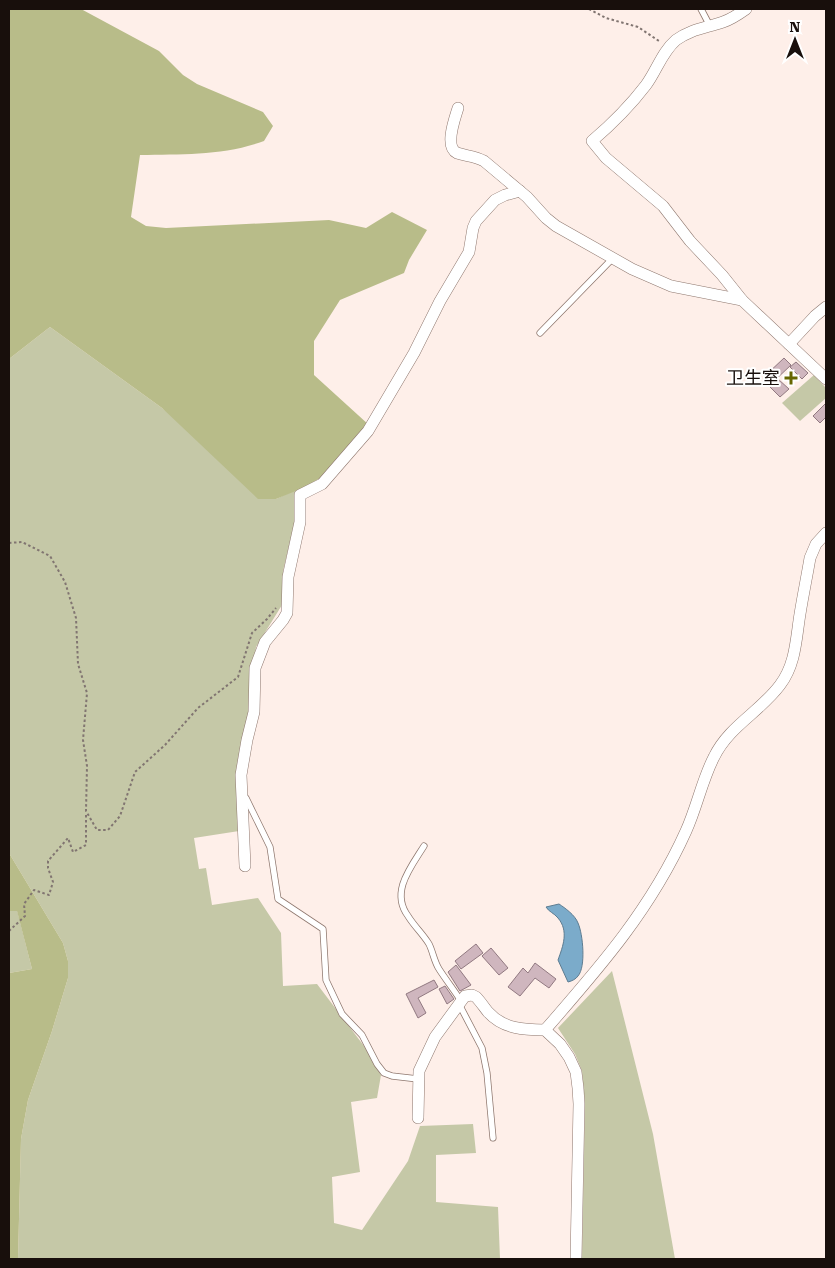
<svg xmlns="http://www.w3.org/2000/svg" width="835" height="1268" viewBox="0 0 835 1268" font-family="'Roboto Serif','Noto Sans SC',serif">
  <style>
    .green { fill: #c5c8a7 }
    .forest { fill: #b8bc89 }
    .water { fill: #7babca; stroke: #5d7c91 }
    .building { fill: #cfb6be; stroke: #917981 }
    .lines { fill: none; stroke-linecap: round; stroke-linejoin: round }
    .service-casing { stroke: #8e776e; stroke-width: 7 }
    .minor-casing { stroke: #8e776e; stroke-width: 12 }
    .path { stroke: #817571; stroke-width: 2; stroke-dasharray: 2.5 2.5; stroke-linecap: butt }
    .service { stroke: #fff; stroke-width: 5.5 }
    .minor { stroke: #fff; stroke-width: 11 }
    .poi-dot { fill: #676702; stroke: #fff; stroke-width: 2 }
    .labels { text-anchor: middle; stroke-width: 4; stroke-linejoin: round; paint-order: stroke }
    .poi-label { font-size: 18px; fill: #180f0c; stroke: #fff; text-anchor: end }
  </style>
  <rect width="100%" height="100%" fill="#feefe9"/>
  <g class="green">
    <path d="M50,327L162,408L276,499L295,490L296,517L283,571L282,605L256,647L247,722L239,831L194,838L199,869L206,868L212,905L258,898L281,933L283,986L317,984L364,1046L381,1075L377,1098L351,1102L360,1172L332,1177L334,1223L362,1230L408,1161L420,1126L473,1124L476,1153L436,1155V1202L498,1207L500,1259H18L21,1139L28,1100L52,1031L68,978V961L63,943L9,853V359Z"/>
    <path d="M814,375L826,388V398L800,421L782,403Z"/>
    <path d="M17,910L32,969L9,973V911Z"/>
    <path d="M612,971L653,1134L675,1259H582L585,1104L582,1071L575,1054L558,1028Z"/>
  </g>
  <g class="forest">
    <path d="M9,9H81L159,51L183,75L197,84L263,112L273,126L264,141C223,156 183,154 140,155L131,217L146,226L166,228L329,220L366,228L392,212L427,230L409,260L404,273L340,300L314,341V375L369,425L322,477L303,488L276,499H258L162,408L50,327L9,359Z"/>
    <path d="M9,853L63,943L68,961V978L52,1031L28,1100L21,1139L18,1259H9V973L32,969L17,911H9Z"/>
  </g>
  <path class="water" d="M559,904C565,908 575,915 578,923C583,934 586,967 578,976C576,979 572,981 568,982L558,960C563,946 569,931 558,918C554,913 549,912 546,907Z"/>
  <g class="building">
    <path d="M784,358L791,365L773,382L766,375Z"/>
    <path d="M796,362L808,373L802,379L790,367Z"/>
    <path d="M778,379L789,389L780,397L770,387Z"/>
    <path d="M826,403V417L820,423L813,416Z"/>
    <path d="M476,944L483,953L461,969L455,961Z"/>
    <path d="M491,948L508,968L499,975L482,956Z"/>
    <path d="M535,963L556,979L549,988L535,978L520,996L508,987L523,968L528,973Z"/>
    <path d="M456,965L471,985L460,991L448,972Z"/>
    <path d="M434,980L438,987L418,998L426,1013L418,1018L406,994Z"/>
    <path d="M445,986L454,999L447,1004L439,989Z"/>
  </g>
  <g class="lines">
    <defs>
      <g id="service">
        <path d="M701,9L710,26"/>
        <path d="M540,333L613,258"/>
        <path d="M246,798L270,847L278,899L323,929L326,980L342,1014L362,1035L377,1064L384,1073L392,1076L418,1079"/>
        <path d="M424,846C411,867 390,892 408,916C414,926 423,934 429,944C433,952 434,961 439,969C446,980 454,990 461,1001"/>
        <path d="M459,1004L482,1048L487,1073L493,1138"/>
      </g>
      <g id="minor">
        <path d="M746,9C739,14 732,19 723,22C706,28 691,29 676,40C662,52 657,70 646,85C630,106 612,124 592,141L606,158L663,206L690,241L722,275L742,300L826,379"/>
        <path d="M458,108C455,118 444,147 457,153C466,156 475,156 484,161L527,197L546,218L556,226L632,269L671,286L742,300"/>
        <path d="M789,344L815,316L826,307"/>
        <path d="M245,866L241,775L247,740L254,712L255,668L265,642L283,620L287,613L288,577L300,522V495L322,484L368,431L414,353L440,301L469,252L473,228L476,221L495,200L505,195L520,191"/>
        <path d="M545,1030C600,967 651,909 686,831C697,807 702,780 714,757C729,726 760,712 780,685C796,664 796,638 800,614C803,595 807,576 810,558L816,544L826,533"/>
        <path d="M418,1118L419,1071L435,1037L465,996L472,995L476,997C480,1001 484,1007 488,1012C503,1029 525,1030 545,1030L560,1044L569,1057L576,1072L578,1088L579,1104L576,1259"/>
      </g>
    </defs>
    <use href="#service" class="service-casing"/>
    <use href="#minor" class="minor-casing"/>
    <g class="path">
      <path d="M589,9L606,18L638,27L659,41"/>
      <path d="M9,543L22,542L50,556L65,582L76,618L78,664L87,693L83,740L87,766L86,811L97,830H108L120,816L135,772L165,745L198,708L238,677L252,633L267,619L276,608"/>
      <path d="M9,931L25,916L24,904L34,890L49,895L53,882L48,868V861L68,838L73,852L86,845V813"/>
    </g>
    <use href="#service" class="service"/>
    <use href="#minor" class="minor"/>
  </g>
  <path class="poi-dot" d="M788.5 370.5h5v5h5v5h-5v5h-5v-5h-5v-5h5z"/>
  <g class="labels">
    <g class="poi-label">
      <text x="780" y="384">卫生室</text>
    </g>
  </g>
  <rect width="835" height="1268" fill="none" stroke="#180f0c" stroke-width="20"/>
  <g transform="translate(795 40)" stroke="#ffffff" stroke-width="4" paint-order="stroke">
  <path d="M0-4L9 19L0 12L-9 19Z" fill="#180f0c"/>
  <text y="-8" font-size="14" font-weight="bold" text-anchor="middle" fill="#180f0c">N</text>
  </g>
</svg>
